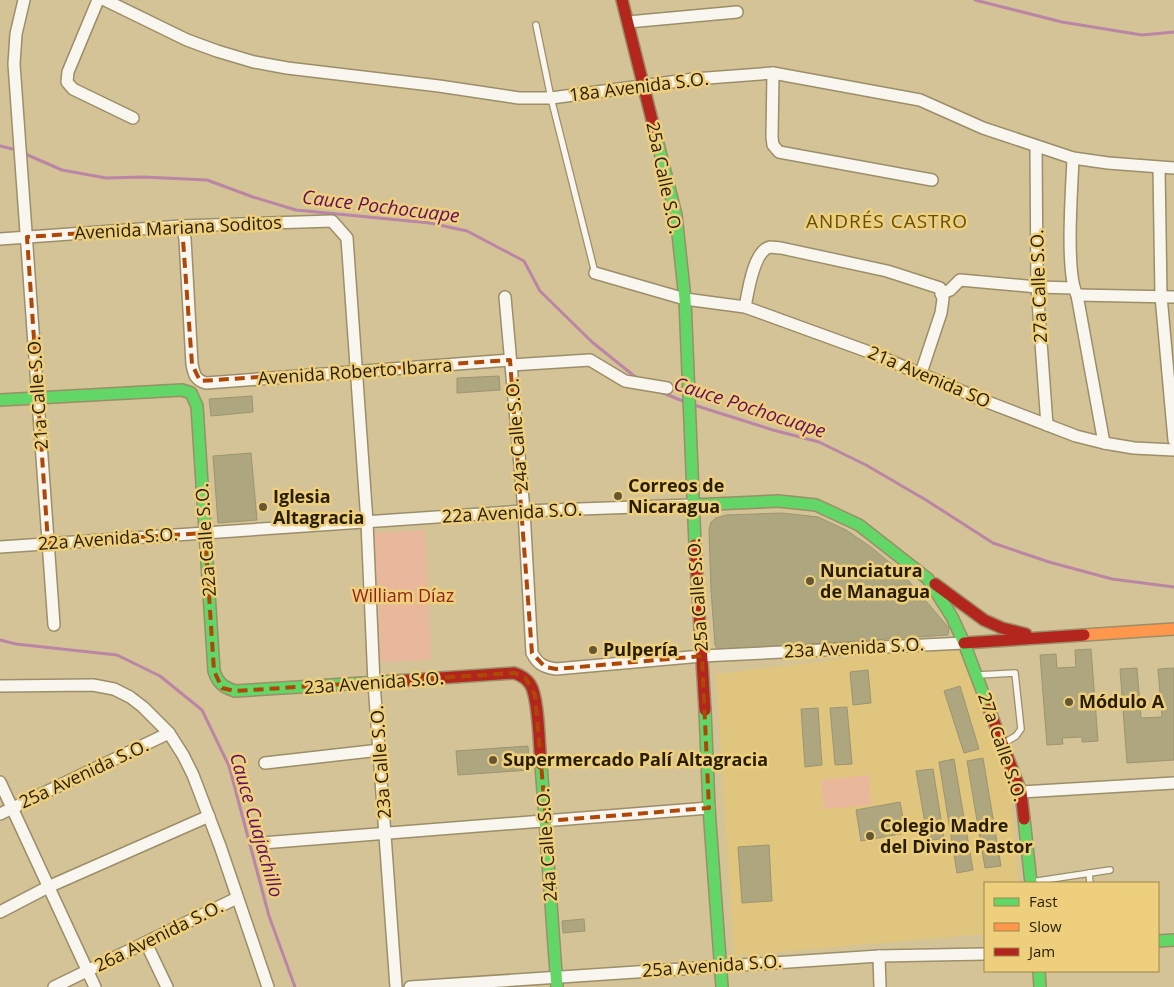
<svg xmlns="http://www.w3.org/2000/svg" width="1174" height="987" viewBox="0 0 1174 987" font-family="'Open Sans',sans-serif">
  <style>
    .built { fill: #dfc57e }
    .green { fill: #e9b79c }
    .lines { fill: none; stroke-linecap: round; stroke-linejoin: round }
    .stream { stroke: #bb86a5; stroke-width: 3 }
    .building { fill: #aea67f; stroke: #9d9571 }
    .lane-casing { stroke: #9b8e69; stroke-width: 8 }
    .street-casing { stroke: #9b8e69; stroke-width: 14 }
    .fast-casing { stroke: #9b8e69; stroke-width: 14 }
    .slow-casing { stroke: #9b8e69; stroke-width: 14 }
    .jam-casing { stroke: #9b8e69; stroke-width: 14 }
    .lane { stroke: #f9f6ef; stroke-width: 5.5 }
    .street { stroke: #f9f6ef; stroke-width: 11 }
    .fast { stroke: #63d668; stroke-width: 11 }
    .slow { stroke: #ff974d; stroke-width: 11 }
    .jam { stroke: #b3261e; stroke-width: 11 }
    .marked { fill: none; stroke: #af4708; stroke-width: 4; stroke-dasharray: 10 6; stroke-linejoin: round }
    .poi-dot { fill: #655734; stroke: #edcf7d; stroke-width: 2 }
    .labels { text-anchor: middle; stroke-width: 5; stroke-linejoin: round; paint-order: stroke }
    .street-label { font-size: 18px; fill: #291d00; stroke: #edcf7d }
    .poi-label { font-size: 18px; font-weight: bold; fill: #291d00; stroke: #edcf7d; text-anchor: start }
    .park-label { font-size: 18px; fill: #932117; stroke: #edcf7d }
    .water-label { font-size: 19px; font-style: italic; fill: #630c60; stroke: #edcf7d }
    .neighbourhood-label { font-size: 19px; letter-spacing: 1px; fill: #66500a; stroke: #edcf7d }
  </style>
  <rect width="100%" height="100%" fill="#d4c396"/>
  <path class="built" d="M962,644L981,708L1001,756L1010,789L1019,883H985V934L734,956L716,674Z"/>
  <g class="green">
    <path d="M425,530L431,660L381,662L375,533Z"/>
    <path d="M869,775L871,805L824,809L821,780Z"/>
  </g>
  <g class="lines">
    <g class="stream">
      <path d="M975,0L1062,22L1142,35L1174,32"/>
      <path d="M0,146L17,150"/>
      <path d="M23,153L62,170L106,178L143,177L207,180L253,197L296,210L430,223L467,231L524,261L540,291L592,342L638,379"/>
      <path d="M661,392L685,402"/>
      <path d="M694,405L773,430L819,442L866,465L926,500L993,543L1049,562L1112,579L1174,587"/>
      <path d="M0,640L16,644L117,655L160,676L202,710L229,766L269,916L295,987"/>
    </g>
  </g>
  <g class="building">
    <path d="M499,376L500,390L457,393V378Z"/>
    <path d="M252,396L253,412L211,416L209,399Z"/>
    <path d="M251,453L257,520L218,523L213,456Z"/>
    <path d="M782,513L818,517L846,530L871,547L901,572L949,628L948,635L720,650L717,648L715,645L711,590L709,530L711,522L716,518L726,515Z"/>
    <path d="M1091,649L1098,741L1082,742V737L1062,738L1063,744L1047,745L1040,655L1056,654L1057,668L1076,667L1075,650Z"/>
    <path d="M1137,668L1141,718L1162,717L1158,669L1174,668V760L1127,763L1120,669Z"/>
    <path d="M868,670L871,703L853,705L850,672Z"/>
    <path d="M960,686L979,749L964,753L944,691Z"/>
    <path d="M847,707L852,764L835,765L830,708Z"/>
    <path d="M818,708L822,765L805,767L801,709Z"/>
    <path d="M528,746L530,770L458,775L456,751Z"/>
    <path d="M983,758L1001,866L985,868L967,761Z"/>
    <path d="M954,759L973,870L957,873L939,762Z"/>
    <path d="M933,769L944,838L928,841L916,771Z"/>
    <path d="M900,802L906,833L861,841L856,810Z"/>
    <path d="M769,845L772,901L742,903L738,847Z"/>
    <path d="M584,919L585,931L563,933L562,921Z"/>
  </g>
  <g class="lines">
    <defs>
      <g id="lane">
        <path d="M536,25L551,98L595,273"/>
        <path d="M978,675L1015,673L1021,729L1016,736L1004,743"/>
        <path d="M1089,873L1090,883"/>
        <path d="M1031,882L1110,870"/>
      </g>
      <g id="street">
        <path d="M24,0L16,34L14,64L54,625"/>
        <path d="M98,0L68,72L67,82L73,89L133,118"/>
        <path d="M105,0L187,40L217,51L254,62L287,68L439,86L519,98H551L694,79L773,73L920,100L983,128L1073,158L1108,163L1174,168"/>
        <path d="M628,22L737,12"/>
        <path d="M773,73L772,137L773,145L779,152L932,180"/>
        <path d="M1036,147L1037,287L1047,425"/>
        <path d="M1073,158C1072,187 1065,273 1077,295L1104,443"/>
        <path d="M1159,168L1161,296L1174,440"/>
        <path d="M182,226L185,239L192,364C194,374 195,380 206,383L510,360"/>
        <path d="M0,239L182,226L332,221L347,238L367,522L374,683L396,987"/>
        <path d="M595,273L685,299L745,307L869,352L985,401L1076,436L1104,443L1134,448L1174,450"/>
        <path d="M941,294L950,290L960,280L1037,287L1074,288"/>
        <path d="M1077,295L1174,297"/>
        <path d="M505,297L524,511L532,653C538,664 543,667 556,669L702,656L964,643"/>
        <path d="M745,307C748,293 753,251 770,247C773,247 778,248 781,248L887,271L940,288L943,299L941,313L921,373"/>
        <path d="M511,365L590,360L625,381L667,388"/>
        <path d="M0,547L524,511L692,505"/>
        <path d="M0,686L93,685L114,689L130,697L143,707L169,733L183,755L193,775L220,846L268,987"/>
        <path d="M265,763L380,750"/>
        <path d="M0,782L95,987"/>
        <path d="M1021,792L1174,783"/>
        <path d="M0,814L169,733"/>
        <path d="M262,843L709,808"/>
        <path d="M0,912L48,887L209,816"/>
        <path d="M146,943L167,987"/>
        <path d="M879,956L880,987"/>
        <path d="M54,987L237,898"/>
        <path d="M410,987L879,956L985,954"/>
      </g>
      <g id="fast">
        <path d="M655,132L676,215L685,299L695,545"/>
        <path d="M0,400L182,390L191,393L197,406L214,671C218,683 223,687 235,691L395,681"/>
        <path d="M692,505L778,501L816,505L859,525L928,579L952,617L964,643L989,709"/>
        <path d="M705,710L709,808L722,987"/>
        <path d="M541,764L557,987"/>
        <path d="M1024,819L1031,883"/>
        <path d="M1158,941L1174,940"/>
        <path d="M1039,971L1040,987"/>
      </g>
      <path id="slow" d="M1084,635L1174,629"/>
      <g id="jam">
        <path d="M622,0L655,132"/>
        <path d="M695,545L705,710"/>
        <path d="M935,584L984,620L1002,628L1026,634"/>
        <path d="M964,643L1084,635"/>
        <path d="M395,681L514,673C520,675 526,678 530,684C539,697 539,746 541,764"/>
        <path d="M989,709L1021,792L1024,819"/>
      </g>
    </defs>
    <use href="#lane" class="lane-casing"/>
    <use href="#street" class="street-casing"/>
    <use href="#fast" class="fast-casing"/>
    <use href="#slow" class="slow-casing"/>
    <use href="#jam" class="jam-casing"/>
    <use href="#lane" class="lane"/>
    <use href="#street" class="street"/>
    <use href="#fast" class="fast"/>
    <use href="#slow" class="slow"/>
    <use href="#jam" class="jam"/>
  </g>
  <path class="marked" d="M182,226L192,364L200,381L510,360L532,653L545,667L556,669L702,656L709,808L546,821L535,695L525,677L514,673L235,691L222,688L214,671L205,533L48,543L27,237Z"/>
  <g class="poi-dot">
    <circle cx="618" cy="496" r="5"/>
    <circle cx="263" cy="507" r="5"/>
    <circle cx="810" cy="581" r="5"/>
    <circle cx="593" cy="650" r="5"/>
    <circle cx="1069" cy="702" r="5"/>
    <circle cx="493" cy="760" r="5"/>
    <circle cx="870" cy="836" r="5"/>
  </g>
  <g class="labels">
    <g class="street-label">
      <text transform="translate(639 87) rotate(-7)" y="6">18a Avenida S.O.</text>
      <text transform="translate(664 178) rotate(78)" y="6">25a Calle S.O.</text>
      <text transform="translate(178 228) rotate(-3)" y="6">Avenida Mariana Soditos</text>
      <text transform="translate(1039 286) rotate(-92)" y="6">27a Calle S.O.</text>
      <text transform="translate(355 372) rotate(-4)" y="6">Avenida Roberto Ibarra</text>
      <text transform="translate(929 377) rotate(23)" y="6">21a Avenida SO</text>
      <text transform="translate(38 393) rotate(-94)" y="6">21a Calle S.O.</text>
      <text transform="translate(517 435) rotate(-95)" y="6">24a Calle S.O.</text>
      <text transform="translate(512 513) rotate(-3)" y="6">22a Avenida S.O.</text>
      <text transform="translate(108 539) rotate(-4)" y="6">22a Avenida S.O.</text>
      <text transform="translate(206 540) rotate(-94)" y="6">22a Calle S.O.</text>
      <text transform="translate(698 595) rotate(-94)" y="6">25a Calle S.O.</text>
      <text transform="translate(854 648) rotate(-3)" y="6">23a Avenida S.O.</text>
      <text transform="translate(374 683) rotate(-4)" y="6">23a Avenida S.O.</text>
      <text transform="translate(1002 747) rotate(71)" y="6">27a Calle S.O.</text>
      <text transform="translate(381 762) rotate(-94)" y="6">23a Calle S.O.</text>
      <text transform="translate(84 774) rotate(-25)" y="6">25a Avenida S.O.</text>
      <text transform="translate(547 845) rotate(-94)" y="6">24a Calle S.O.</text>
      <text transform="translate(159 936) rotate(-26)" y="6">26a Avenida S.O.</text>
      <text transform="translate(712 966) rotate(-4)" y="6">25a Avenida S.O.</text>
    </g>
    <g class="poi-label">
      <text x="628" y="492">Correos de<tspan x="628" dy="21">Nicaragua</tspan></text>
      <text x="273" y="503">Iglesia<tspan x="273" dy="21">Altagracia</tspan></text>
      <text x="820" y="577">Nunciatura<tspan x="820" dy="21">de Managua</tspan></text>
      <text x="603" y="656">Pulpería</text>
      <text x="1079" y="708">Módulo A</text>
      <text x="503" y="766">Supermercado Palí Altagracia</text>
      <text x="880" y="832">Colegio Madre<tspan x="880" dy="21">del Divino Pastor</tspan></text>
    </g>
    <g class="park-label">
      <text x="403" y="602">William Díaz</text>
    </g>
    <g class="water-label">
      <text transform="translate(381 206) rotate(7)" y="7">Cauce Pochocuape</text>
      <text transform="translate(750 407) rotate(18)" y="7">Cauce Pochocuape</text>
      <text transform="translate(257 825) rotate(74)" y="7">Cauce Cuajachillo</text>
    </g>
    <g class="neighbourhood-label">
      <text x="887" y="228">ANDRÉS CASTRO</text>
    </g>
  </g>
  <rect x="984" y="882" width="175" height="90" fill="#edcf7d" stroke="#9f884b"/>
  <rect x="994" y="898" width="25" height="8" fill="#63d668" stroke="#9f884b"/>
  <text x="1029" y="907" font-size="15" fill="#291d00">Fast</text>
  <rect x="994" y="923" width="25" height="8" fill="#ff974d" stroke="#9f884b"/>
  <text x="1029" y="932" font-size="15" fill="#291d00">Slow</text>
  <rect x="994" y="948" width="25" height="8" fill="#b3261e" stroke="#9f884b"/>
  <text x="1029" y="957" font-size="15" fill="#291d00">Jam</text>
</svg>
